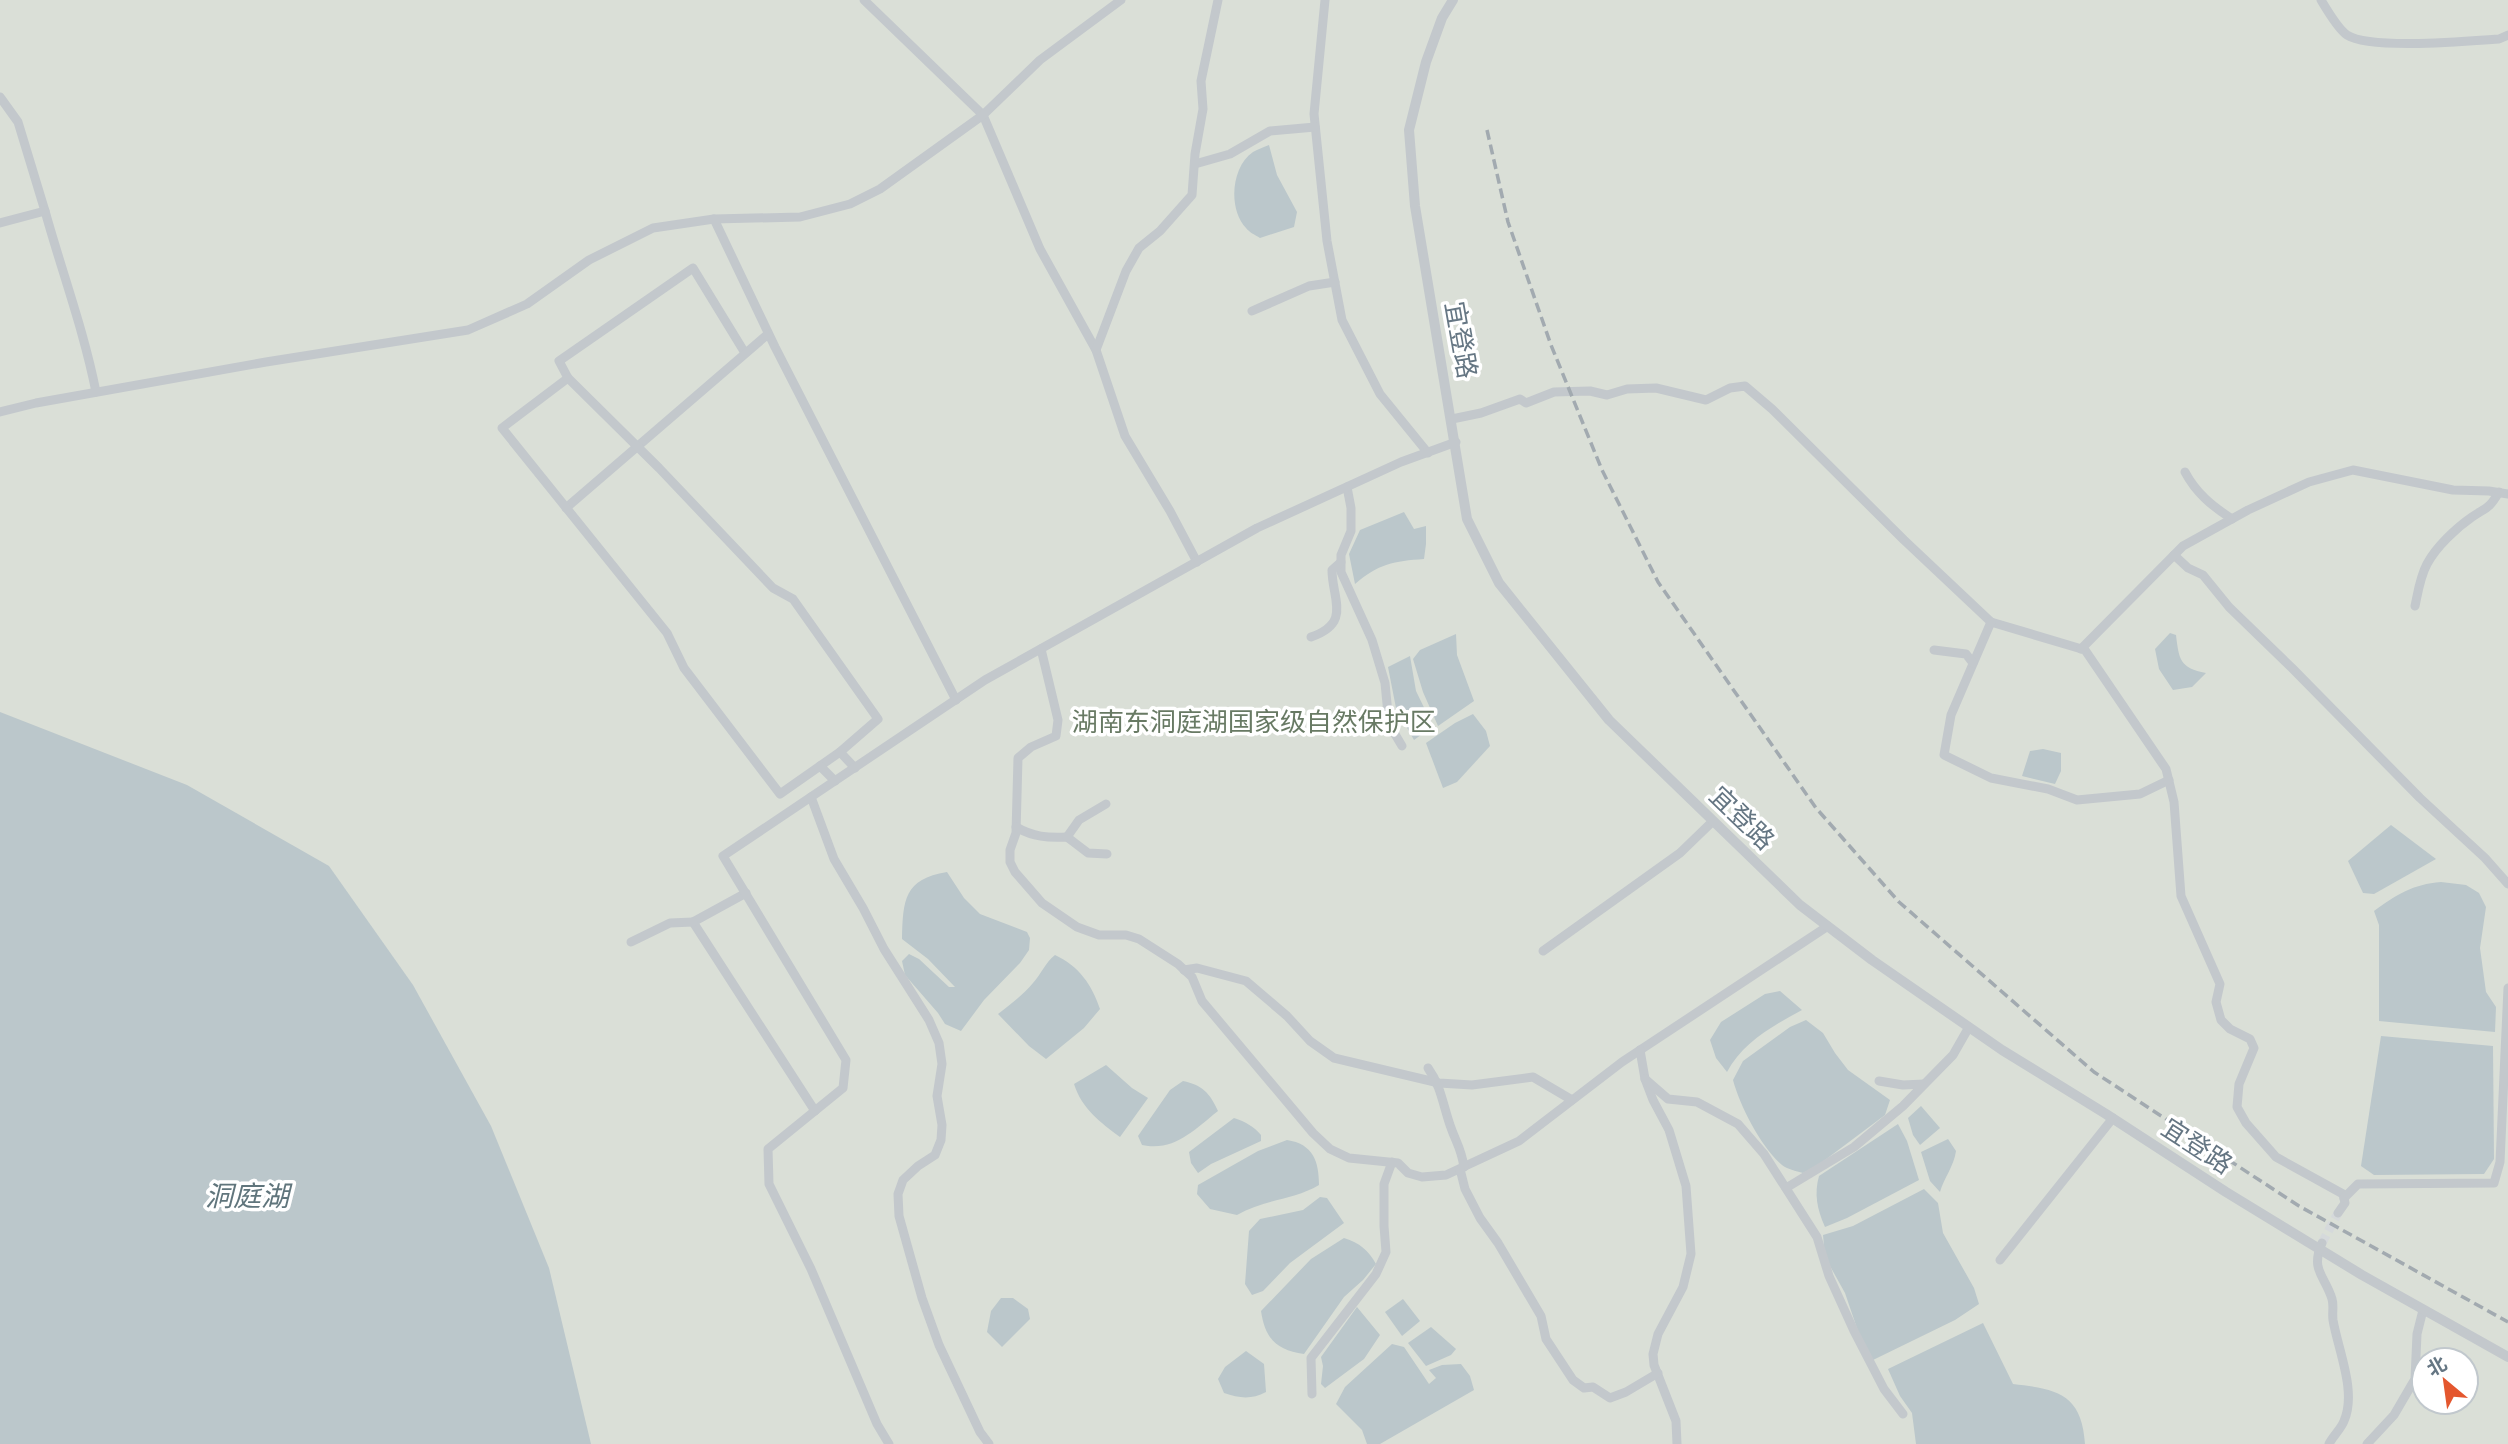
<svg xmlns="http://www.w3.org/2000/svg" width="2508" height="1444" viewBox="0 0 2508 1444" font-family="Cabin,'Noto Sans SC',sans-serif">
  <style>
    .green { fill: #dadfd7; fill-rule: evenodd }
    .water { fill: #bbc7cb }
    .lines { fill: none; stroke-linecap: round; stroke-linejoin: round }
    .minor-tunnel { stroke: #d5d9db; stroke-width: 9; stroke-dasharray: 9 4.5; stroke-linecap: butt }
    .minor { stroke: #c3c8cc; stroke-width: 9 }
    .tertiary { stroke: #c3c8cc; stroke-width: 10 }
    .rail { stroke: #a2aab0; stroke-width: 3.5; stroke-dasharray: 10 5; stroke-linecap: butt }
    .labels { text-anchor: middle; stroke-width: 7; stroke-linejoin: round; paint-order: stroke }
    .street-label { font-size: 26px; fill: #657683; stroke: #fff }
    .park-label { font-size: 26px; fill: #687a64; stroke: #fff }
    .water-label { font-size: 28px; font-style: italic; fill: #60757c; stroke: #fff }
  </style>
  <rect width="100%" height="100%" fill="#fafaf8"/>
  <path class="green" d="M0,0H2508V1444H0ZM2424,1360H2466V1402H2424Z"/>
  <g class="water">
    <path d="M1269,145L1277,175L1297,212L1294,227L1260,238C1255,235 1249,232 1246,228C1228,209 1231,167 1253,152C1258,149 1264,147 1269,145Z"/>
    <path d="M1404,512L1414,529L1426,526V544L1424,559C1394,561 1378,564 1355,584L1349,554L1360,530Z"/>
    <path d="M2170,633L2176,635C2179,660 2180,668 2206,673L2192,687L2173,690L2159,669L2155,649Z"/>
    <path d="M1456,634L1457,655L1474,701L1438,726L1423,692L1413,659L1420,650Z"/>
    <path d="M1410,656L1416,691L1433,726L1414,740L1396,708L1388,667Z"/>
    <path d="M0,712L187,785L329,866L413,985L491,1126L549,1268L591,1444H0Z"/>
    <path d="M1473,714L1486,731L1490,746L1457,782L1443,788L1426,743L1455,723Z"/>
    <path d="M2043,749L2061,753V771L2055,784L2022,776L2030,751Z"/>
    <path d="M2391,825L2436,859L2374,894L2363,893L2348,861Z"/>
    <path d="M947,872L964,898L980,914L1027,932L1030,938L1029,950L1020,963L984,1000L961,1031L945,1024L938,1013L905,975L902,961L909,954L919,959L949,987H955L928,959L902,939C903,900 904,879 947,872Z"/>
    <path d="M2441,882L2466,885L2479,893L2486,907L2480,948L2486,992L2496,1007L2495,1032L2379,1021V925L2374,911C2396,895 2413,884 2441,882Z"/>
    <path d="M1055,955C1079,966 1092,985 1100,1009L1084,1028L1046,1059L1029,1046L998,1014C1011,1004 1023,995 1033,983C1042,973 1045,963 1055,955Z"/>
    <path d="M1780,991L1802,1010C1774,1025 1742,1043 1727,1072L1716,1058L1710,1040L1721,1022L1765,994Z"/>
    <path d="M1806,1020L1823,1033L1835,1053L1848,1070L1890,1100L1885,1115L1821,1163L1803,1173C1796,1171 1787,1169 1782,1165C1761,1147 1740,1106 1733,1080L1743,1061L1790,1027Z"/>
    <path d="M2381,1036L2493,1046L2494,1159L2484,1174L2374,1175L2361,1166Z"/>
    <path d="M1106,1065L1132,1088L1148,1098L1120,1137C1100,1122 1082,1109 1074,1084Z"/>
    <path d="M1183,1081C1202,1085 1210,1093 1218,1111C1194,1130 1174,1152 1142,1145L1138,1136L1170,1090Z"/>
    <path d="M1921,1106L1940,1128L1920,1145L1913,1135L1908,1118Z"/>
    <path d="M1234,1118C1246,1122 1253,1126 1261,1135V1141L1211,1164L1198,1173L1191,1163L1189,1152Z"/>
    <path d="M1898,1124L1907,1141L1919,1180L1847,1218L1825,1227C1817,1209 1814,1194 1819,1176Z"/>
    <path d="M1948,1139L1956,1151C1954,1166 1944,1178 1940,1192L1930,1181L1921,1152Z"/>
    <path d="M1287,1140C1313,1144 1319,1161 1319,1185C1294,1200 1265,1199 1237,1215L1210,1209L1197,1194L1198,1185L1258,1151Z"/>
    <path d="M1924,1189L1938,1203L1943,1233L1974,1288L1979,1304L1955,1320L1873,1360L1861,1340L1845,1293L1825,1257L1823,1235L1853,1226Z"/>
    <path d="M1320,1197L1327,1198L1344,1223L1290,1263L1263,1291L1252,1295L1245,1284L1249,1231L1260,1219L1303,1210Z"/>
    <path d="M1344,1238C1360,1243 1368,1250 1376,1264L1363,1280L1344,1297L1304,1354C1277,1350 1265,1339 1261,1311L1311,1259Z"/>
    <path d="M1001,1298H1013L1028,1309L1030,1319L1002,1347L987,1332L991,1311Z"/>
    <path d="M1403,1299L1420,1321L1402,1336L1385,1312Z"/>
    <path d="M1357,1307L1380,1335L1364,1359L1325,1388L1321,1384L1323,1366L1321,1357Z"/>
    <path d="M1983,1323L2013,1384C2057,1389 2082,1394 2085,1444H1916L1912,1413L1900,1396L1888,1369Z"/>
    <path d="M1431,1327L1456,1349L1451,1355L1426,1366L1408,1343Z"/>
    <path d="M1392,1344L1404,1347L1429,1384L1436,1378L1429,1370L1442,1365L1461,1364L1470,1376L1474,1390L1380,1444H1367L1362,1430L1336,1404L1345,1387Z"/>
    <path d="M1246,1351L1264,1364L1266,1392C1251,1400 1239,1398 1224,1393L1218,1379L1225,1367Z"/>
  </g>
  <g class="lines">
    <path class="minor-tunnel" d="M2322,1243L2338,1213"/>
    <g class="minor">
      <path d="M864,0L983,115L1040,249L1096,350L1125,436L1170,511L1197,562"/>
      <path d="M1325,0L1314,114L1327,241L1342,320L1380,394L1428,453"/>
      <path d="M2321,0C2327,10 2338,29 2347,35C2370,50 2469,41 2499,39L2508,35"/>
      <path d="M0,97L18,122L45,211"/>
      <path d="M1195,164L1230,154L1270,131L1315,127"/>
      <path d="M714,219L800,217L850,204L880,189L983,115L1040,60L1121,0"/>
      <path d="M0,223L45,211C62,272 84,331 96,392"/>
      <path d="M1252,311L1309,286L1335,282"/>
      <path d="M1096,350L1126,271L1139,248L1160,231L1192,195L1195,154L1203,109L1201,81L1218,0"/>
      <path d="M568,378L559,361L693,268L745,353"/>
      <path d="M0,412L36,403L266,362L468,330L527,304L589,260L653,228L714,219L775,347L956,700"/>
      <path d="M1452,419L1481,413L1520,399L1526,403L1554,392L1590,391L1607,395L1627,389L1656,388L1706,400L1730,388L1745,386L1772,409L1904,540L1991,622L2085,650L2166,769L2174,802L2181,896L2220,984L2216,1002L2221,1020L2230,1029L2250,1039L2254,1048L2239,1084L2237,1107L2246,1123L2276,1157L2343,1194L2345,1203L2338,1213"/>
      <path d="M2185,472C2196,493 2212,506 2232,519"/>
      <path d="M1347,487L1351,508V531L1341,555V572L1372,640L1385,683L1389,724L1402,746"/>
      <path d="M566,508L768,334"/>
      <path d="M2174,555L2188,568L2203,575L2229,607L2292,668L2420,798L2485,858L2508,884"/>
      <path d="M2415,606C2418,592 2420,577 2427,564C2436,547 2456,528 2472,517C2487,507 2489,509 2499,492"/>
      <path d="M1991,622L1951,715L1944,755L1991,778L2048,789L2077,800L2140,794L2169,780"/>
      <path d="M1311,637C1352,623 1332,599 1332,570L1341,562"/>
      <path d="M1041,649L1058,720L1056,736L1031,747L1018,758L1016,833L1010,850V862L1015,872L1042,903L1077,927L1099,935H1126L1139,939L1178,964L1192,977L1202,1001L1313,1133L1330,1149L1349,1158L1398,1163L1408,1173L1422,1177L1446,1175L1519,1141L1622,1062L1828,926"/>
      <path d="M2081,649L2183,546L2248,510L2309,482L2353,470L2453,490L2489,491L2508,494"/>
      <path d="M1934,650L1966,654L1973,663"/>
      <path d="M820,766L840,752"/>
      <path d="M835,781L820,766L780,794L684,668L667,633L502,428L568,378L659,468L773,588L793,599L878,719L840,752L855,768"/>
      <path d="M811,797L834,859L863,908L884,949L929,1020L939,1043L942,1064L937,1096L942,1125L941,1140L935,1155L918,1166L903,1180L898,1194L899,1216L922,1298L939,1345L980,1432L989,1444"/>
      <path d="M1016,827C1033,837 1048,838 1067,837L1088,853L1107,854"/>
      <path d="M1067,837L1079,820L1106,804"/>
      <path d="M746,893L693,922L815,1111"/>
      <path d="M631,942L670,923L693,922"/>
      <path d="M1543,951L1680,853L1712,822"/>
      <path d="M1184,970L1197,968L1246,981L1287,1016L1310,1041L1334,1058L1439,1083L1472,1085L1533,1077L1572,1100"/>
      <path d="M1640,1050L1645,1079L1653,1100L1669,1130L1686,1186L1691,1254L1683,1287L1658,1334L1653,1354L1654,1365L1676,1421L1677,1444"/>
      <path d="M1428,1068C1441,1086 1443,1105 1450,1125C1456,1143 1461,1147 1464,1167"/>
      <path d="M1645,1079L1668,1099L1697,1102L1738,1124L1764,1154L1817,1237L1829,1276L1854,1331L1884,1389L1903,1414"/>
      <path d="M1879,1081L1903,1085L1924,1084"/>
      <path d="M1460,1169L1465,1189L1480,1218L1498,1243L1541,1316L1546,1339L1573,1380L1584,1388L1593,1387L1610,1398L1626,1392L1658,1373"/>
      <path d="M1786,1188L1854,1147L1903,1106L1953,1055L1969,1027"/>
      <path d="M2344,1198L2358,1184L2494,1183L2500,1162L2508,988"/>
      <path d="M2322,1243C2310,1270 2325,1276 2332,1299C2334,1305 2332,1313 2333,1320C2338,1350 2357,1392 2344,1421C2341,1429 2333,1436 2329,1444"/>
      <path d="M2000,1260L2113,1118"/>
      <path d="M1312,1394L1311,1358L1376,1274L1386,1252L1384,1226V1184L1392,1162"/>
      <path d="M889,1444L877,1424L811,1269L769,1184L768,1149L843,1088L846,1060L723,856L985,680L1257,528L1401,462L1456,442"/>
      <path d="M2367,1444L2394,1415L2415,1379L2417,1334L2423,1310"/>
    </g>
    <path class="tertiary" d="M1453,0L1442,18L1426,62L1409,130L1415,206L1467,519L1499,583L1609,720L1800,905L1872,960L2002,1050L2106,1114L2226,1192L2362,1275L2508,1357"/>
    <path class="rail" d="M1487,130L1508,222L1551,345L1602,470L1658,582L1816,808L1899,902L2094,1072L2299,1206L2508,1322"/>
  </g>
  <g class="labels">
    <g class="street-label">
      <text transform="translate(1461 340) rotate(80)" y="9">宜登路</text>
      <text transform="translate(1742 818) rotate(44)" y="9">宜登路</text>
      <text transform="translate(2197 1146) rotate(33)" y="9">宜登路</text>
    </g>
    <g class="park-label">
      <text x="1254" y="731">湖南东洞庭湖国家级自然保护区</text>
    </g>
    <g class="water-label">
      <text x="247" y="1206">洞庭湖</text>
    </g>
  </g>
  <g transform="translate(2445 1381) rotate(331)"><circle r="33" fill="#ffffff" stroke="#c1c8cd" stroke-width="2"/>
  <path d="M0-5L12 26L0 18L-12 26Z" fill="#e4572e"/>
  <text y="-10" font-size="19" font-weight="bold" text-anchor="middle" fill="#657683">北</text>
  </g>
</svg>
